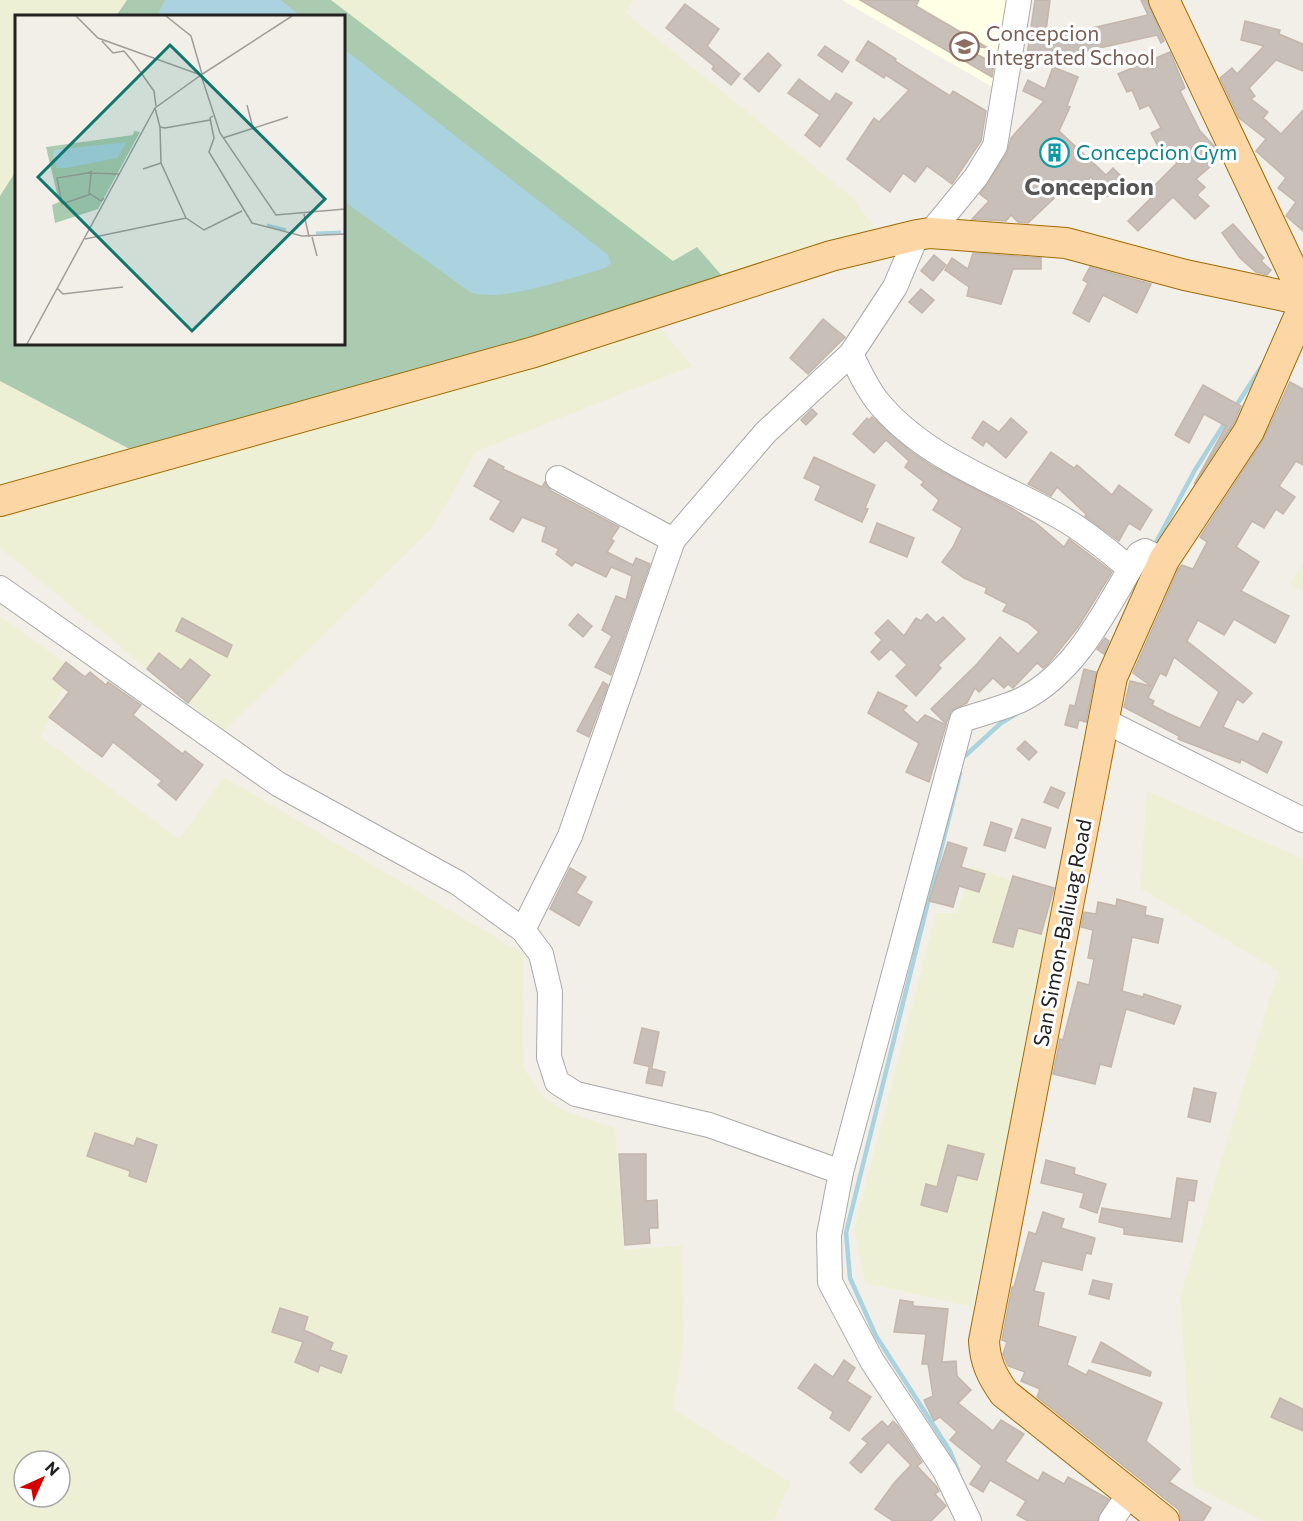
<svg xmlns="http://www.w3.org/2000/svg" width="1303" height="1521" viewBox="0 0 1303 1521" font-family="Commissioner,sans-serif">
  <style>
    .education { fill: #ffffe5 }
    .farmland { fill: #eef0d5; fill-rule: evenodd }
    .cemetery { fill: #aacbaf }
    .water { fill: #aad3df }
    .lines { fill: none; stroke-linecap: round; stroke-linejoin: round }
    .stream { stroke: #aad3df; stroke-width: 4.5 }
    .building { fill: #c7bfb8; stroke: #c4b6ab; stroke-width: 1.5; fill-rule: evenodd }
    .minor-casing { stroke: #a9a9a9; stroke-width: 26 }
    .major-casing { stroke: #a06b00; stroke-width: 32 }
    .minor { stroke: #fff; stroke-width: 24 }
    .major { stroke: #fcd6a4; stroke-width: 30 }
    .labels { text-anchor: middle; stroke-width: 6; stroke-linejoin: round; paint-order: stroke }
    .education-label { font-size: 21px; fill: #785e54; stroke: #fff; text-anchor: start }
    .culture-label { font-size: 21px; fill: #0d838f; stroke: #fff; text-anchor: start }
    .street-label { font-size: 21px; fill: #222; stroke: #fff }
    .quarter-label { font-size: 24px; font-weight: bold; fill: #555; stroke: #fff }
    .inset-river { fill: none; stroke: #aad3df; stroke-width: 3 }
    .inset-road { fill: none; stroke: #9f9d99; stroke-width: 1.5 }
    .view { fill: #0f766e; fill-opacity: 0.15; stroke: #0f766e; stroke-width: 3 }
    .inset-edge { fill: none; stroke: #222; stroke-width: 3 }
  </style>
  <rect width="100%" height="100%" fill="#f2efe9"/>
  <path class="education" d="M842,0H1016L1001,92Z"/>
  <g class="farmland">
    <path d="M0,0H634L626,13L853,198L877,231L644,308L692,366L477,451L432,528L224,732L0,548ZM16,16H344V344H16Z"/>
    <path d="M1303,562V592L1290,584Z"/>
    <path d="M0,616L72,668L41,737L179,839L224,777L524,954L523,1068L543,1096L565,1111L615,1128L624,1250L682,1245L684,1342L673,1409L790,1482L774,1521H0ZM24,1461H60V1497H24Z"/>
    <path d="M1147,791L1303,859V1521H1262L1193,1486L1180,1297L1278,971L1140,888Z"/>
    <path d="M971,866L1058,898L972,1307L865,1283L854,1230L936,913H957Z"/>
  </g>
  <path class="cemetery" d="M127,0H331L673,261L697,247L723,277L430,374L141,455L0,381V196L16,171V344H344V16H116Z"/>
  <g class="water">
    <path d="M165,0H280L301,16H157Z"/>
    <path d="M344,49L608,255L611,263L605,268C573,277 498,304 470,292L353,208L344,200Z"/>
  </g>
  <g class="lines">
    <g class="stream">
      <path d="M1234,409L1262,366"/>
      <path d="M1154,546L1195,470L1226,421"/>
      <path d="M965,756L1001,723L1016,714"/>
      <path d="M958,1471L950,1451L876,1336L850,1278L846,1233L960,773"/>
    </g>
  </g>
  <g class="building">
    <path d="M860,0H919L916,6L988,48L956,44L994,63L992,77Z"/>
    <path d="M1035,0H1050L1045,39L1148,15L1141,0H1147L1164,41L1161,43L1157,35L1051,59L1027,55Z"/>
    <path d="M685,4L719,29L707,46L740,74L731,85L712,69L714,66L666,28Z"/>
    <path d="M1245,21L1280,30L1279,34L1303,44V71L1276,60L1249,88L1255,96L1251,99L1268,112L1263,118L1281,134L1303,110V231L1286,216L1296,202L1278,188L1286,178L1256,151L1266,139L1239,118L1220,78L1232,68L1237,74L1264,46L1241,40Z"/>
    <path d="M868,41L896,59L895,61L950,96L953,91L986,111L981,141L952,184L927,166L915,182L903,173L890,192L847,159L874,118L879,122L909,90L886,75L884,78L856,60Z"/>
    <path d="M825,46L849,62L842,72L818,55Z"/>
    <path d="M1170,52L1185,88L1180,91L1200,131L1215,147L1220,158L1196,179L1205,187L1197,195L1209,206L1195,219L1173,197L1138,231L1128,221L1152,197L1148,192L1177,163L1164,148L1160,150L1151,133L1161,128L1149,105L1140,109L1132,90L1127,92L1118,74Z"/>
    <path d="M768,53L781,65L759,92L744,79Z"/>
    <path d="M1053,67L1078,77L1067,106L1070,107L1059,131L1106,175L1113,168L1128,183L1116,195L1107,196L1091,177L1075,195L1066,187L1028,223L1018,222L1011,215L1006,221L972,219L989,201L980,194L1007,153L1011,138L1044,101L1023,91L1028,80L1045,89Z"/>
    <path d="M799,79L830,102L836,93L852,103L820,147L805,135L820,115L788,93Z"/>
    <path d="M1233,224L1264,258L1261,261L1271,270L1267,275L1256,272L1240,258L1222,233Z"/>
    <path d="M973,253L1041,258V269H1013L1001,304L967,296L969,287L945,270L952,258L968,269Z"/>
    <path d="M934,255L946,265L933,281L921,271Z"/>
    <path d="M1090,267L1151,284L1137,313L1103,295L1089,322L1073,313L1088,283L1083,280Z"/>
    <path d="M921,289L934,300L922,313L909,302Z"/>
    <path d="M823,319L845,337L808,374L790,358Z"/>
    <path d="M1290,382L1303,389V465L1296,461L1279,486L1295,497L1283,514L1276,509L1264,528L1252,521L1236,547L1259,562L1241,591L1289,616L1275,643L1234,619L1224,635L1198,620L1187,641L1252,693L1243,703L1237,699L1223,727L1258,742L1263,733L1282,742L1267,773L1241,759L1240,763L1178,739L1179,736L1124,707L1130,681L1151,686L1133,673L1179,568L1182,565L1193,569L1207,542L1200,537L1263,440ZM1174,657L1219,692L1200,728L1167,713L1152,705L1154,701L1148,698L1160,673L1166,676Z"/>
    <path d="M1203,385L1241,406L1234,423L1194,484L1226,426L1204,414L1189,443L1175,435Z"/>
    <path d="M812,409L817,414L806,425L801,420Z"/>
    <path d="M872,417L909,450L932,466L1013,509L1036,523L1064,547L1069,539L1112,572L1078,627L1048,664L1043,668L1037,663L1013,688L1008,684L1004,688L993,678L979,692L975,688L967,703L951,711L946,724L931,709L977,664L1000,637L1018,654L1039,632L1027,622L1003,611L1007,604L985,593L987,588L964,578L942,562L953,547L962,528L933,510L939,500L921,485L924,482L905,467L909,461L886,440L874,453L853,434L867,418L869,420Z"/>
    <path d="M1011,418L1027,432L1006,458L986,441L983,446L972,438L983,421L999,432Z"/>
    <path d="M1051,452L1074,468L1077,465L1112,495L1119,485L1152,510L1140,530L1129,523L1119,541L1085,516L1086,514L1057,487L1051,496L1028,484Z"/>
    <path d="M814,457L875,485L865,508L868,509L862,522L815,500L821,486L804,478Z"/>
    <path d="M489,459L504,467L503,469L542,487L545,482L551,491L619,527L611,539L614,541L607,552L633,565L636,558L650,564L611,675L595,667L612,636L602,630L616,596L626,600L632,576L611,567L606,577L575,562L572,566L556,554L559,549L542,541L546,527L522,517L513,532L490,519L501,501L474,486Z"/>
    <path d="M877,523L914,538L907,557L870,542Z"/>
    <path d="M578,614L592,626L583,637L569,625Z"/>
    <path d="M927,614L936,623L943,617L965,639L938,665L941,668L916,696L896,676L907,665L891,649L879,660L871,652L882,640L875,633L888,620L904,636L916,618L921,621Z"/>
    <path d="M182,618L232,645L227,657L176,631Z"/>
    <path d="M1105,638L1109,641L1104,654L1097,649Z"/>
    <path d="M159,653L181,670L190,659L210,675L188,703L147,669Z"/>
    <path d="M66,662L85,677L90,672L106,685L108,682L141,705L133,715L175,748L183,754L185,751L203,765L176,800L158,785L162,781L113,742L102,757L49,717L69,692L53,679Z"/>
    <path d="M1084,669L1096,672L1086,722L1079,720L1077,728L1065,725L1070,705L1075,706Z"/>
    <path d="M603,682L608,685L589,737L577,731Z"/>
    <path d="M878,692L907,706L903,710L917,723L925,715L946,725L929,782L906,772L919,743L868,713Z"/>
    <path d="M1025,741L1037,752L1029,760L1017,749Z"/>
    <path d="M1051,787L1065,793L1058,808L1044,802Z"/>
    <path d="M1022,819L1051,828L1045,848L1015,838Z"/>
    <path d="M991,822L1012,829L1005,851L984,845Z"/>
    <path d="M948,842L967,848L961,867L985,874L979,892L959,886L953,907L929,901Z"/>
    <path d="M570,868L586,877L576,893L592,902L579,926L550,909Z"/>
    <path d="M1013,876L1054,888L1041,934L1018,928L1013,947L993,942Z"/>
    <path d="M1117,899L1146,907L1145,915L1163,919L1158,943L1132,937L1122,991L1143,997L1144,994L1181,1006L1174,1024L1126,1009L1111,1067L1100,1064L1095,1084L1053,1074L1060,1039L1063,1040L1078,982L1089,985L1094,959L1088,958L1093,930L1081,927L1084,912L1096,914L1098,902L1116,906Z"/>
    <path d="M642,1028L659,1032L652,1067L634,1063Z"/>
    <path d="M649,1068L665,1072L662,1086L646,1083Z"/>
    <path d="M1194,1088L1216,1093L1210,1122L1188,1117Z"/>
    <path d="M95,1133L134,1146L137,1138L157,1145L146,1182L129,1176L130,1171L87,1156Z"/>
    <path d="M948,1145L984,1154L977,1180L957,1175L947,1212L921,1205L926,1184L937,1187Z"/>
    <path d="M619,1154H646V1201L657,1200L658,1228H649L650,1243L625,1245Z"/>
    <path d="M1046,1160L1075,1168L1074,1174L1106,1184L1097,1213L1080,1207L1084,1193L1041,1183Z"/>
    <path d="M1177,1178L1197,1181L1194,1201L1188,1200L1182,1242L1124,1234V1228L1099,1222L1102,1208L1171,1219Z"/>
    <path d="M1043,1212L1064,1219L1061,1228L1095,1238L1091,1254L1086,1253L1082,1270L1042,1261L1034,1291L1044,1293L1038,1326L1076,1337L1067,1365L1086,1375L1089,1370L1162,1403L1146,1441L1180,1469L1169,1482L1211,1508L1203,1521H1181L1179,1510L1037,1397L1040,1389L1021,1381L1025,1372L1008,1366L1003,1354L1007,1342L1002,1340L1012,1287H1014L1029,1232L1036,1234Z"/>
    <path d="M1093,1280L1112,1284L1109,1299L1089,1294Z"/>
    <path d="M900,1300L913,1302V1306L948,1309L942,1362L956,1361L957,1376L971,1390L958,1403L993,1431L1001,1420L1024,1434L1005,1461L1038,1481L1043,1472L1064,1484L1068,1477L1109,1499L1097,1521H1028L1017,1515L1026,1501L990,1480L983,1492L970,1484L982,1466L950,1440L957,1432L940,1417L934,1421L924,1400L933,1396L928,1364H922L926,1334L894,1332Z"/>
    <path d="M280,1308L308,1317L304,1330L333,1343L330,1350L347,1356L341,1373L320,1365L318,1372L295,1362L303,1342L272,1332Z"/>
    <path d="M1101,1342L1151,1372L1150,1376L1092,1362Z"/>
    <path d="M844,1360L855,1368L847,1381L871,1397L849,1431L830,1418L833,1412L798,1388L815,1364L833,1377Z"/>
    <path d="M1280,1398L1303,1409V1431L1271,1417Z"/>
    <path d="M882,1421L888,1427L893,1421L898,1426L922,1462L917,1466L936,1486L939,1491L935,1494L946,1506L931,1521H893L875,1509L894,1483L911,1465L888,1442L861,1473L850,1463L868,1443L862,1439Z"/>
  </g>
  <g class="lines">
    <defs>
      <g id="minor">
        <path d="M930,233L976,177L995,146L1019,0"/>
        <path d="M917,235L895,287L851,354C859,371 867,388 878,402C925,459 998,482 1060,517C1085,531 1108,550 1130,569"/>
        <path d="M558,478L673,540"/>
        <path d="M0,588L278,784L458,883L523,930L541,954L550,992L549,1057L557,1082L576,1094L709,1125L841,1172"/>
        <path d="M1105,721L1303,820"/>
        <path d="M523,930L570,836L673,540L766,432L851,354"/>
        <path d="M969,1521L945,1471L872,1361L830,1282L829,1235L841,1172L962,720C982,713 1005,708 1023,699C1079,670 1107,606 1139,554L1145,551L1164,560"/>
        <path d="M1111,1521L1129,1494"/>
      </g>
      <g id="major">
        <path d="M1164,0L1303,293"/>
        <path d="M0,501L534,352L831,256L917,235L930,233L1066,243L1185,275L1303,300"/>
        <path d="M1164,1521L1004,1393C992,1376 985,1362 984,1341L1112,677L1164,560L1249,431L1303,308"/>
      </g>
    </defs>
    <use href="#minor" class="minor-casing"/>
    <use href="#major" class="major-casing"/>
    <use href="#minor" class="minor"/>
    <use href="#major" class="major"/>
  </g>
  <defs>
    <symbol id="school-ring" viewBox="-11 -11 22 22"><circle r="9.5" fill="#fff" stroke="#8d6e63" stroke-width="1.5"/><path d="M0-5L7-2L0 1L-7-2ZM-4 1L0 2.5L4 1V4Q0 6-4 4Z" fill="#8d6e63"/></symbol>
    <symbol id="building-ring" viewBox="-11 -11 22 22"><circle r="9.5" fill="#fff" stroke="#0f9aa8" stroke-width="1.5"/><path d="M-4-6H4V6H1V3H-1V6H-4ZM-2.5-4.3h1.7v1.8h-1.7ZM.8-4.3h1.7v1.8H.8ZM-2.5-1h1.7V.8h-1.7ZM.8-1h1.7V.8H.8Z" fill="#0f9aa8"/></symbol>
  </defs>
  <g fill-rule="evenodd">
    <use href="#school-ring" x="948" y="30" width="33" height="33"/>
    <use href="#building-ring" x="1038" y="136" width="33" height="33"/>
  </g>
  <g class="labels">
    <g class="education-label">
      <text x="986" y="41">Concepcion<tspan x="986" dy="24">Integrated School</tspan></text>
    </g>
    <g class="culture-label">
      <text x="1076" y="160">Concepcion Gym</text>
    </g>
    <g class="street-label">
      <text transform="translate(1063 933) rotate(-79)" y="7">San Simon-Baliuag Road</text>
    </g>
    <g class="quarter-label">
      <text x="1089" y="195">Concepcion</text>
    </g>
  </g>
  <g transform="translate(15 15)">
    <rect width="330" height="330" fill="#f2efe9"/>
    <path d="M119,116L125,117L83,194L40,208L37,190L44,187L31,132L118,120Z" fill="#aacbaf"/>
    <path d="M112,127L102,143L51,153H42L38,141L39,135Z" fill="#aad3df"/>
    <path class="inset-river" d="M252,210L271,215M301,218L326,217"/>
    <path class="inset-road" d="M61,1L83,23L186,60L205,118L261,200L330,194M151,1L176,21L187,59M87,26L98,38L109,36L119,48L139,76L141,91M186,60L277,1M232,90L238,113M140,93L145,112L150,113L195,105M198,101L195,103L199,123L194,137L237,208L287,221L330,219M145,112L146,148L171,203M208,123L273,102M128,154L146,148M77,156L73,158L104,159M73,158L42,163L47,189L76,179M76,159L74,178L86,186L89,183M289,199L294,222M297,222L302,241M70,224L171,203L189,215L227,196M42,273L48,279L108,272M12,329L140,93L186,60"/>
    <path class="view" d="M155,30L310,184L177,316L23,162Z"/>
    <rect width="330" height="330" class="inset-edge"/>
  </g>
  <g transform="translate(42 1479) rotate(45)"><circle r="28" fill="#ffffff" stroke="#a7a7a7" stroke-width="1.5"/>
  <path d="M0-4.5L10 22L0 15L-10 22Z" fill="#d40000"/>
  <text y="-9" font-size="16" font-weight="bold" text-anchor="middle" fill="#222222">N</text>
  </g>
</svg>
